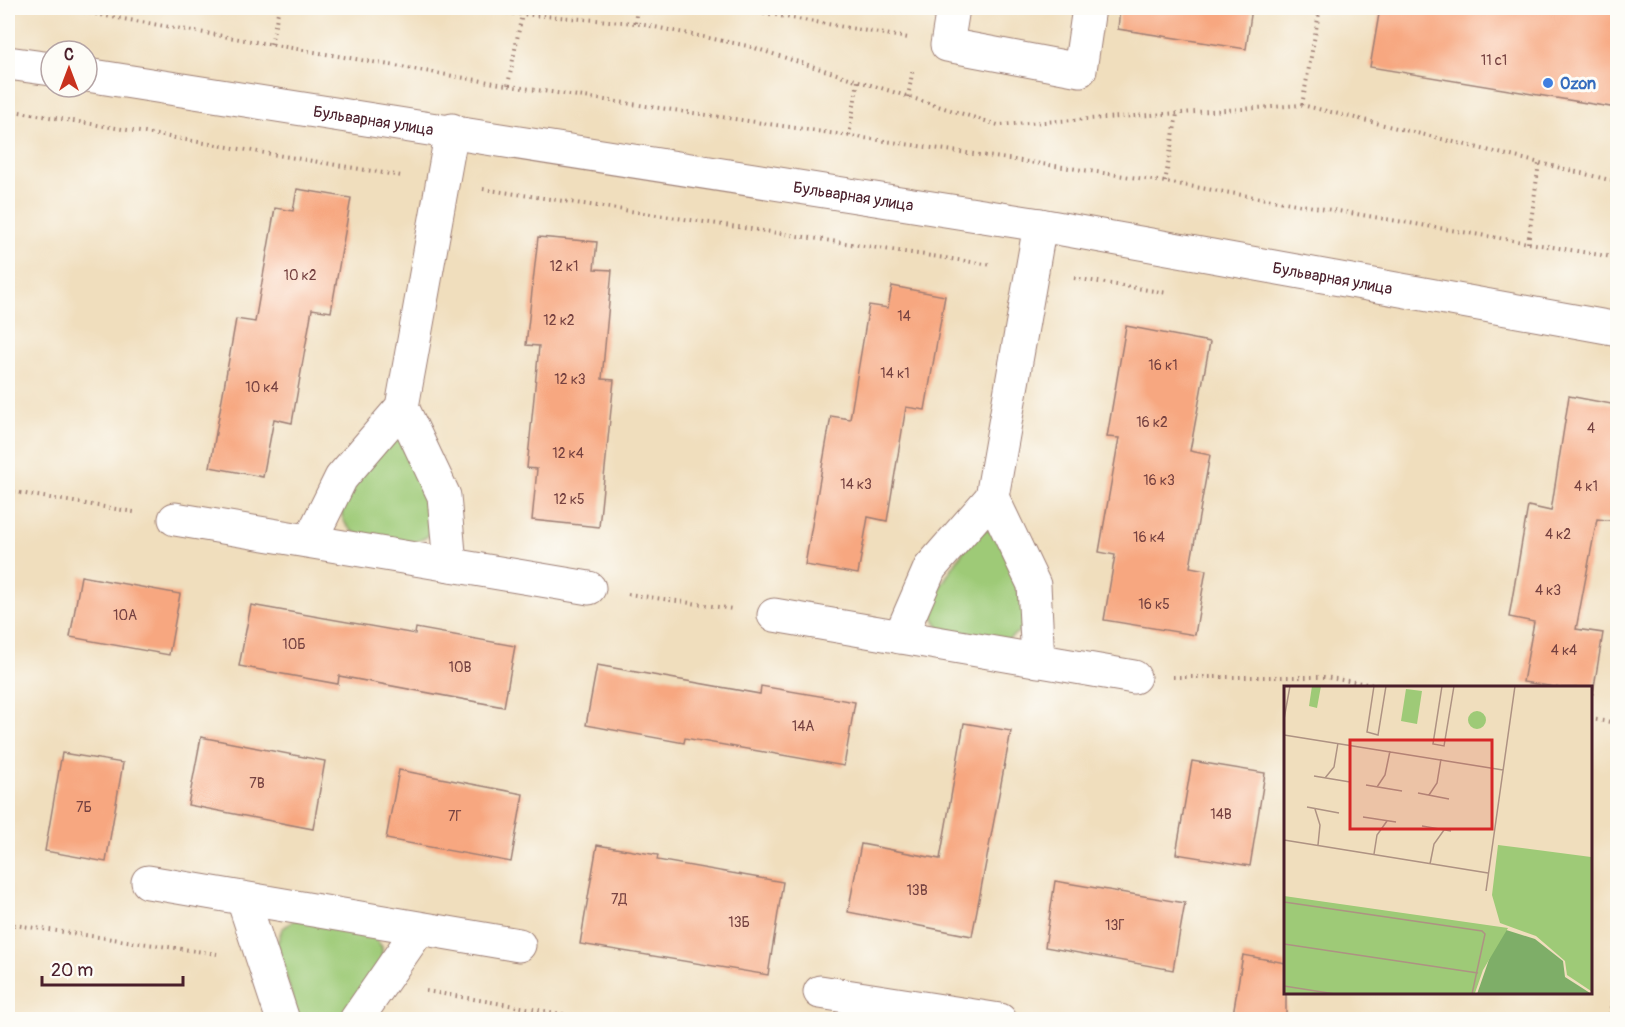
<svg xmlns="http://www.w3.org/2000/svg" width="1625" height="1027" viewBox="0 0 1625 1027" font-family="Pangolin,sans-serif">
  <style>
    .grass { fill: #9eca77; stroke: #747451; stroke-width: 1.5 }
    .building { fill: #f7a780 }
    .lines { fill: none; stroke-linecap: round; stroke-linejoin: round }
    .minor-casing { stroke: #9d7e74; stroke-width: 35 }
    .path { stroke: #9d7e74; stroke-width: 4; stroke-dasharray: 1.5 4.5; stroke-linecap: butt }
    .minor { stroke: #fff; stroke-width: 33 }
    .shop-dot { fill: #3f7fe0; stroke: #fdfcf7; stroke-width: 2 }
    .labels { text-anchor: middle; stroke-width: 6; stroke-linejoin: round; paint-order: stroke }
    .number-label { font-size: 14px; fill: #754140 }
    .shop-label { font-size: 16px; font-weight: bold; fill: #366cbe; stroke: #fdfcf7; text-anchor: start }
    .street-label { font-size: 16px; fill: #4a1f2b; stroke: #fdfcf7 }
    .inset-road { fill: none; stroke: #ae9283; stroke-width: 1.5 }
    .view { fill: #d62828; fill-opacity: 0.15; stroke: #d62828; stroke-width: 3 }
    .inset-edge { fill: none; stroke: #4a1f2b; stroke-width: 3 }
  </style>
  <rect width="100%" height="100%" fill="#fdfcf7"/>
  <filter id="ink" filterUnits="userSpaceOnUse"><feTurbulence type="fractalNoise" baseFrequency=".0167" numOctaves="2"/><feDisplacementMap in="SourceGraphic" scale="12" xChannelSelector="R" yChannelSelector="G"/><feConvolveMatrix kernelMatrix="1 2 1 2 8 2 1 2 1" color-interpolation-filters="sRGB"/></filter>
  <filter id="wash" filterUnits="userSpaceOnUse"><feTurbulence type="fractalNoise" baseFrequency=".008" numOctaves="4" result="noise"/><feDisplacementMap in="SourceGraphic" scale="24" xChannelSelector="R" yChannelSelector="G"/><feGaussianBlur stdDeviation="1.35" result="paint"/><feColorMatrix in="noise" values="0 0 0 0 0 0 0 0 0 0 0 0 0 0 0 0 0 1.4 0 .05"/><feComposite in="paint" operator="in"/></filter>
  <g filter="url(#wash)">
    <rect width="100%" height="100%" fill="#f0debd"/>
    <g class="grass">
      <path d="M398,433L437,517C436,522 434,530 430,534C412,552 347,545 342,515C340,500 355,485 362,473C373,456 380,442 398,433Z"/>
      <path d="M987,529L1000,539L1026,614L1021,630L1007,640L940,629L931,613L933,598L972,537Z"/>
      <path d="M296,919L370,932L382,947V962L343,1019H298L277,944L282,929Z"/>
    </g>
    <g id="blocks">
      <g class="building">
        <path d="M1120,8H1252L1246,49L1118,29Z"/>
        <path d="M1380,8H1617V108L1370,67Z"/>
        <path d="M297,189L351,198L331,312L312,309L292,423L274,419L263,477L210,467L236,319L255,322L275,208L293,211Z"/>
        <path d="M538,237L597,242L594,269L612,270L602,379L614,380L599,527L532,520L537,469L527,468L539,346L526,345Z"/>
        <path d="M892,286L945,296L925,410L906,407L887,521L868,517L858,574L805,565L831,416L850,419L869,305L888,308Z"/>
        <path d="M1126,326L1210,342L1190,451L1210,455L1190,567L1206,570L1195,635L1104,620L1115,555L1099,552L1119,438L1107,437Z"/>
        <path d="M1569,396L1617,405V521L1597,519L1576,629L1603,633L1593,693L1590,688H1561L1523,682L1534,622L1509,617L1528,506L1551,511Z"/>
        <path d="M81,576L180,594L169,655L70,637Z"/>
        <path d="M251,605L415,634L416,628L515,646L504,707L339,676L338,684L239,666Z"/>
        <path d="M597,665L760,694L761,686L855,702L844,766L685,738L684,743L586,725Z"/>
        <path d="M964,723L1011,731L972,936L848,912L861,844L940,859Z"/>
        <path d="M201,737L325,761L313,829L188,805Z"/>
        <path d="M62,753L123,763L106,862L45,851Z"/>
        <path d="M1192,761L1265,773L1250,866L1176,854Z"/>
        <path d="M399,770L523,794L511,862L386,839Z"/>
        <path d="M597,845L658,855L657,860L783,882L768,975L580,944Z"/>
        <path d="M1055,881L1185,903L1173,970L1045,947Z"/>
        <path d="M1243,955L1286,963V1020H1232Z"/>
      </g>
    </g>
  </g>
  <g filter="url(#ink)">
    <use href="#blocks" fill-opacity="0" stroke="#9d7e74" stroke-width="1.5"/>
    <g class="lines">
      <defs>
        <g id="minor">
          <path d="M953,8L947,45L1080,70L1089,8"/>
          <path d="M8,63L51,69"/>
          <path id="s1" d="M87,75L1040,225L1618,329"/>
          <path d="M402,407L444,496L450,565"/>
          <path d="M992,497L1034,585L1038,661"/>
          <path d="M175,519L589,588"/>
          <path d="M310,541L341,478L402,407L452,130"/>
          <path d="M774,615L1134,677"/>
          <path d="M900,637L930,568L992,497L1040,225"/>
          <path d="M148,882L519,945"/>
          <path d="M243,899L283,1020"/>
          <path d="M820,992L1000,1020"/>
          <path d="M356,1020L419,929"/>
        </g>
      </defs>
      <use href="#minor" class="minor-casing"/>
      <g class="path">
        <path d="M60,8L523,88L1165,182L1618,258"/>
        <path d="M441,8L635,23L748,46L998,125L1302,105L1618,182"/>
        <path d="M734,8L908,38"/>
        <path d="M635,23L637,8"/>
        <path d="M271,44L279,8"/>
        <path d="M508,85L522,14"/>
        <path d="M908,97L913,68"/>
        <path d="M1302,105L1320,8"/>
        <path d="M8,110L402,176"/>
        <path d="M849,136L858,81"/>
        <path d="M1165,182L1177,114"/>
        <path d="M483,189L992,265"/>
        <path d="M1528,243L1539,163"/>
        <path d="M1074,278L1167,293"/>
        <path d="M8,491L134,512"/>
        <path d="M628,594L733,609"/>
        <path d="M1173,677H1324L1392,688"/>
        <path d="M1590,719L1618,723"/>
        <path d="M8,924L217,954"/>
        <path d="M426,991L597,1020"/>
        <path d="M1609,1020L1618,962"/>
      </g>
      <use href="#minor" class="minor"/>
    </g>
  </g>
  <circle class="shop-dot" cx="1548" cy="83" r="6"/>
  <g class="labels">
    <g class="number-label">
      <text x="1494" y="65">11 с1</text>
      <text x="564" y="271">12 к1</text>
      <text x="300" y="280">10 к2</text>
      <text x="904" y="321">14</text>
      <text x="559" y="325">12 к2</text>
      <text x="1163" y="370">16 к1</text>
      <text x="895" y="378">14 к1</text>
      <text x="570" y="384">12 к3</text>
      <text x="262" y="392">10 к4</text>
      <text x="1152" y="427">16 к2</text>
      <text x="1591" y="433">4</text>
      <text x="568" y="458">12 к4</text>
      <text x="1159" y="485">16 к3</text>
      <text x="856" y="489">14 к3</text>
      <text x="1586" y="491">4 к1</text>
      <text x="569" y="504">12 к5</text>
      <text x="1558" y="539">4 к2</text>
      <text x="1149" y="542">16 к4</text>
      <text x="1548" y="595">4 к3</text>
      <text x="1154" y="609">16 к5</text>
      <text x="125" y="620">10А</text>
      <text x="294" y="649">10Б</text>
      <text x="1564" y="655">4 к4</text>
      <text x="460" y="672">10В</text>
      <text x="803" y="731">14А</text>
      <text x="257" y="788">7В</text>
      <text x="84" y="812">7Б</text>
      <text x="1221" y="819">14В</text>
      <text x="455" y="821">7Г</text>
      <text x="917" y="895">13В</text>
      <text x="619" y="904">7Д</text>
      <text x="739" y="927">13Б</text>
      <text x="1115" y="930">13Г</text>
    </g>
    <g class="shop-label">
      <text x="1560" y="89">Ozon</text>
    </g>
    <g class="street-label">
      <text dy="6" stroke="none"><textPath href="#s1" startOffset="290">Бульварная улица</textPath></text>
      <text dy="6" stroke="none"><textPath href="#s1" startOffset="776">Бульварная улица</textPath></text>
      <text dy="6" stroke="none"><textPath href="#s1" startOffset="1262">Бульварная улица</textPath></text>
    </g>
  </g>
  <g transform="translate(1284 686)">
    <rect width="308" height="308" fill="#f0debd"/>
    <path d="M216,242L251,253L279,275L281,291L306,307L193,308Z" fill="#7eae68"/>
    <path d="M28,0H37L33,22L25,20ZM122,3L138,5L133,38L117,35ZM184 34a9 9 0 1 1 18 0a9 9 0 1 1-18 0ZM214,159L307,171V305L283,289L281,275L252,250L216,237L208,209Z" fill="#9eca77"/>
    <path d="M0,210L224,242L199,284L191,307L0,308Z" fill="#9eca77"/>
    <path class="inset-road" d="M90,0L83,46L94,49L102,0M158,0L149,58L160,60L170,0M0,33L6,0M0,49L219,84M30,90L66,96M41,92L50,81L54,57M82,99L118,105M93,101L101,89L106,65M134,107L165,113M145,109L153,97L157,73M23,121L55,127M31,123L36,139L34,159M79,131L112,136M138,140L167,145M0,154L204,187M90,168L93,149L103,135M146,178L150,158L160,144M202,205L231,0M0,216L198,245L201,248L188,308M0,258L194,287M0,300L51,308"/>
    <path class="view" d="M66,54H208V143H66Z"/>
    <rect width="308" height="308" class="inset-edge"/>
  </g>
  <rect width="1625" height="1027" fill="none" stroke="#fdfcf7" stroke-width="30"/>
  <g transform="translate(69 69)"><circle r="28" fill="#fdfcf7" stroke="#b5a4a5" stroke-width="1.5"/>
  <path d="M0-4.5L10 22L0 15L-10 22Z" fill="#c8321e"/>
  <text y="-9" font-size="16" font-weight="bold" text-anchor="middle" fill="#4a1f2b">С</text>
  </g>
  <path d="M42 976v9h141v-9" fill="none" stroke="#4a1f2b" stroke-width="3"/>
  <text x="51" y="976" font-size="18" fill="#4a1f2b" stroke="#fdfcf7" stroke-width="4.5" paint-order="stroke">20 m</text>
</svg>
